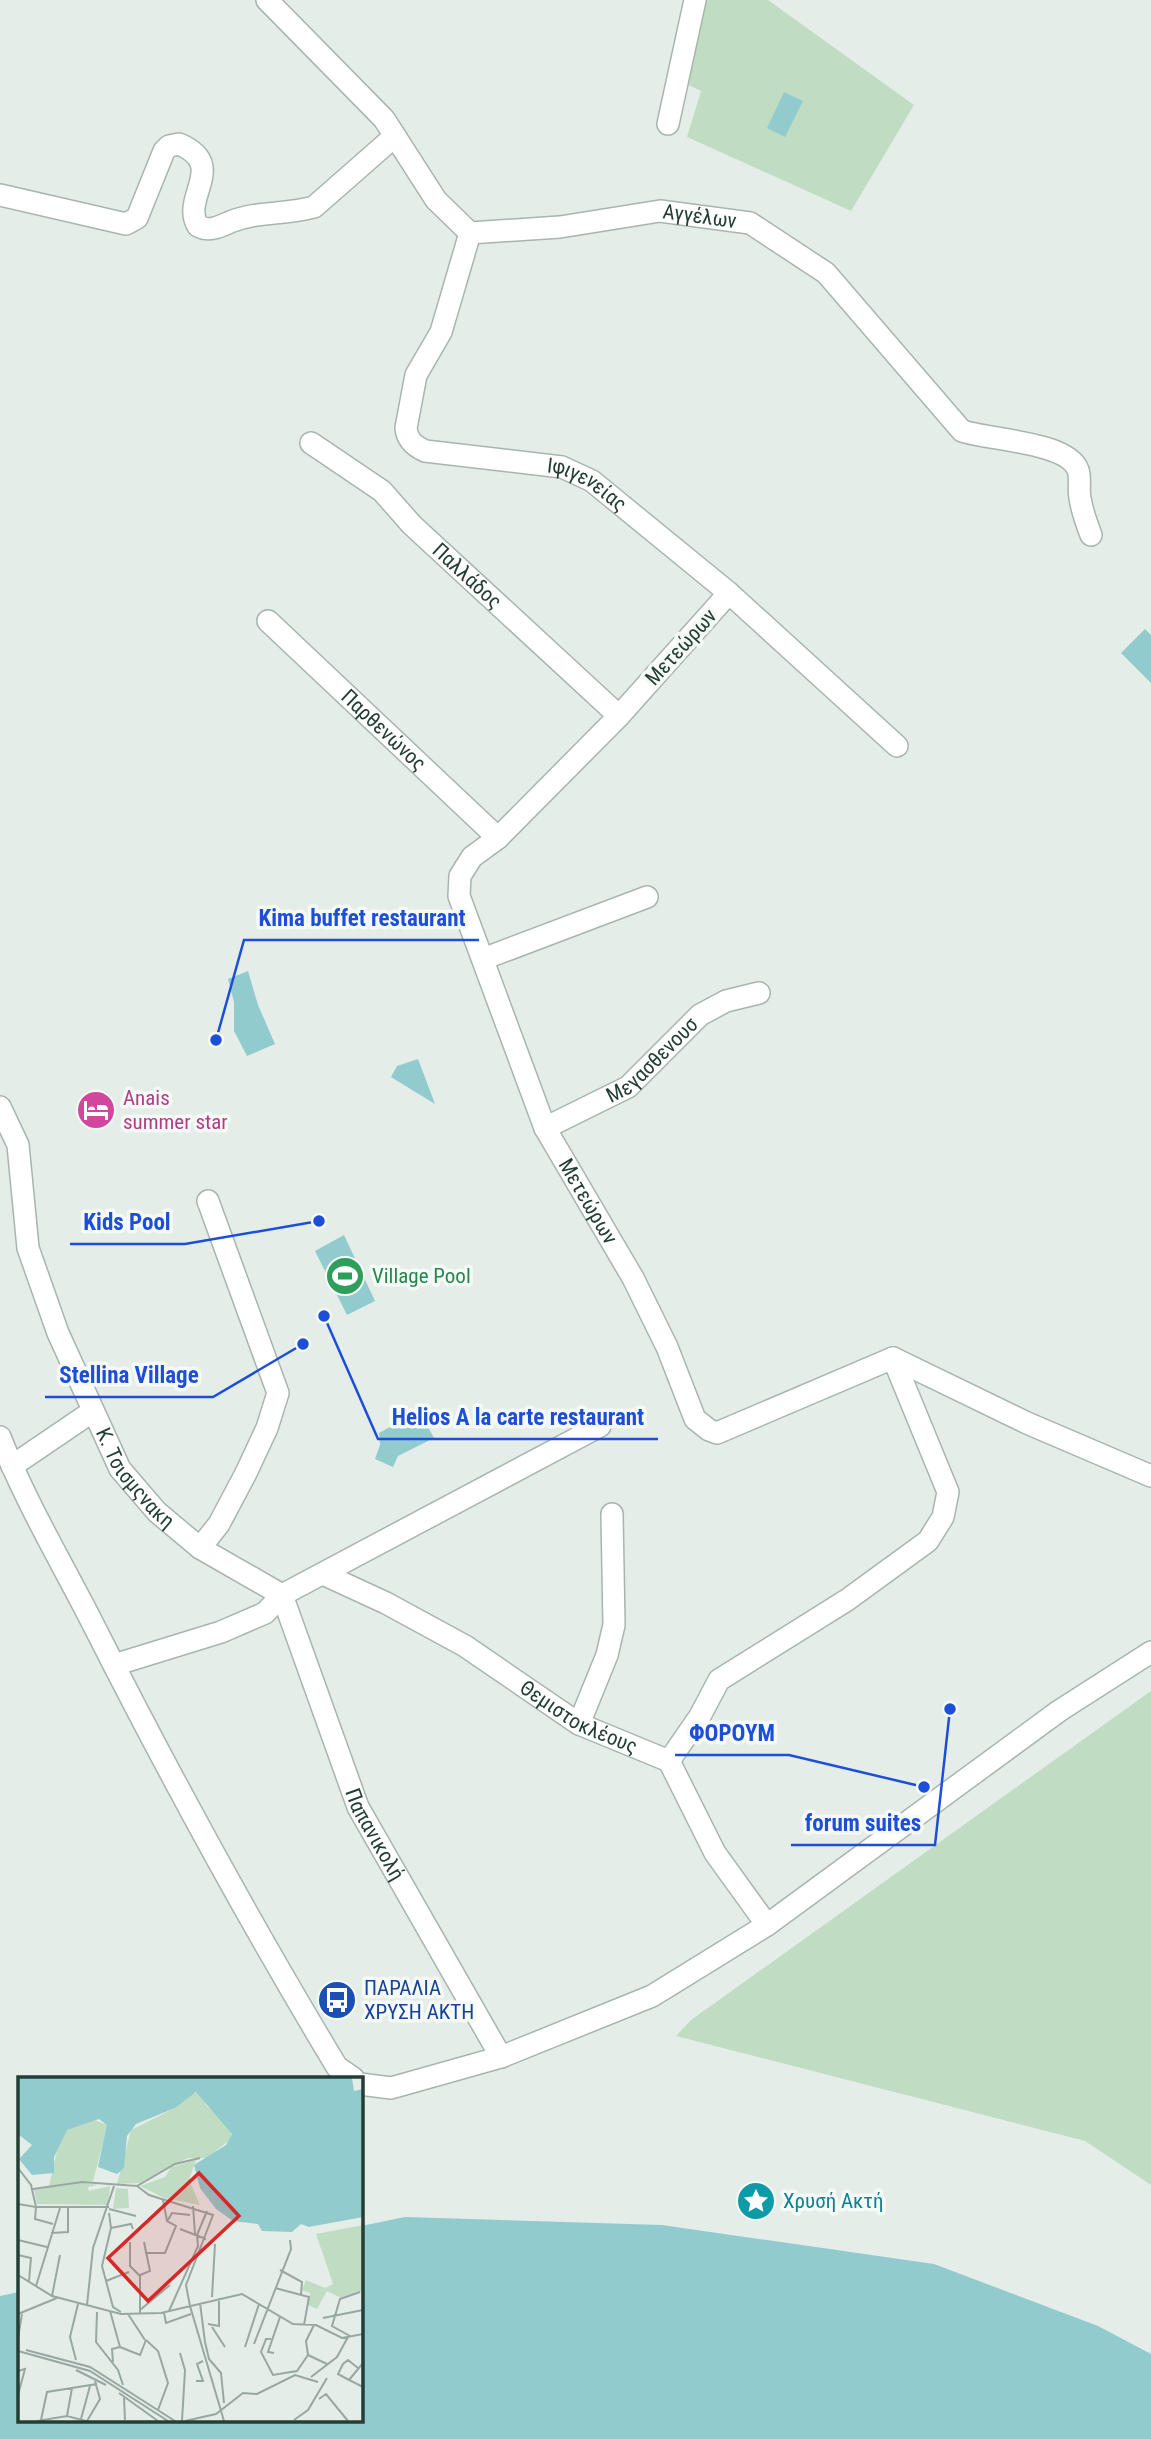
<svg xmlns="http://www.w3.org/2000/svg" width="1151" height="2439" viewBox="0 0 1151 2439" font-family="'Roboto Condensed',sans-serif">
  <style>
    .green { fill: #c0ddc4 }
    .water { fill: #91cbce }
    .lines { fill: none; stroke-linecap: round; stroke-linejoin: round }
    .minor-casing { stroke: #a8b5af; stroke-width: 24 }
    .minor { stroke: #fff; stroke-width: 21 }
    .labels { text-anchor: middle; stroke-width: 7; stroke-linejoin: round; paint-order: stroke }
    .street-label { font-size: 21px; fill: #253e35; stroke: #f5faf7 }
    .hotel-label { font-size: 21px; fill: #b23c85; stroke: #f5faf7; text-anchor: start }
    .leisure-label { font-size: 21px; fill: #27864d; stroke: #f5faf7; text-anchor: start }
    .transit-label { font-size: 21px; fill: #164399; stroke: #f5faf7; text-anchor: start }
    .culture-label { font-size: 21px; fill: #0d838f; stroke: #f5faf7; text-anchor: start }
    .inset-river { fill: none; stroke: #91cbce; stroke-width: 3.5 }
    .inset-road { fill: none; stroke: #98a7a1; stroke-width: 2 }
    .view { fill: #d62828; fill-opacity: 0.15; stroke: #d62828; stroke-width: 3.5 }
    .inset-edge { fill: none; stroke: #253e35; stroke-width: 3.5 }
    .leader { fill: none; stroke: #1d4ed8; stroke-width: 2.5 }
    .callout-dot { fill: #1d4ed8; stroke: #f5faf7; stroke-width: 2.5 }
    .callout-label { font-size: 23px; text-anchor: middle; font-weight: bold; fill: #1d4ed8; stroke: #f5faf7; stroke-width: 7; stroke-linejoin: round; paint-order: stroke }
  </style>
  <rect width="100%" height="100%" fill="#e5ede9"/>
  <g class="green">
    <path d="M695,0H768L914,105L851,211L687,137L701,91L678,80Z"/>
    <path d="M1151,1691V2185L1085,2141L676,2036L691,2020Z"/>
  </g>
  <g class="water">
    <path d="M784,92L803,101L785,137L767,128Z"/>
    <path d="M1145,629L1151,635V683L1121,653Z"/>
    <path d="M248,971L258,1005L275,1044L247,1056L234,1031V1002L228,979Z"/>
    <path d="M418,1059L435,1104L391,1077L397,1066Z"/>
    <path d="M344,1235L375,1301L347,1315L315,1251Z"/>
    <path d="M419,1411L434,1438L398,1456L393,1467L375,1459L380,1445L379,1433Z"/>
    <path d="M405,2217L662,2225L934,2264L1098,2326L1151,2354V2439H0V2296L19,2292V2420H360L361,2226Z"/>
  </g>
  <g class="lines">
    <defs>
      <g id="minor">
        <path id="s1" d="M267,0L384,119L436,200L470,233L560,227L660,211L750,223L826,273L962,431C990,440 1068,442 1078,470C1081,478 1078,489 1080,498C1082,511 1086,522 1091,535"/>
        <path d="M668,124L695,0"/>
        <path d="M0,195L126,224L137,218L164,151L169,146L179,144C229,165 180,198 198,226C209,232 219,227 230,222C257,211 286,215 314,207L395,136"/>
        <path id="s2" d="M470,233L441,332L416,375L406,428C407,440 414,446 425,451L562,467L592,481L729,593L897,746"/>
        <path id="s3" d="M311,443L382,491L412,525L619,716"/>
        <path id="s4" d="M729,593L619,716L498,838L472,857L460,876L459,896L545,1128L633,1278L667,1347L695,1419L709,1430L717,1433L893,1358L1027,1423L1151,1476"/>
        <path id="s5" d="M268,621L498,838"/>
        <path d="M483,959L647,897"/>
        <path id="s6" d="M0,1107L18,1145L28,1248L58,1333L120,1469L157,1512L200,1548L282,1595"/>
        <path id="s7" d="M545,1128L628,1087L700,1015L726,1001L759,993"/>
        <path d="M0,1437C26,1503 62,1563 94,1626C170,1776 250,1923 337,2067L353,2078"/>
        <path d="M12,1466L93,1411"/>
        <path d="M200,1548L219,1524L246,1473L267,1428L278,1393L208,1201"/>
        <path id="s8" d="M323,1574L386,1603L465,1646L579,1724L669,1761L715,1853L767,1925"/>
        <path id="s9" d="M282,1595L358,1807L501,2057"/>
        <path d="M114,1665L221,1632L265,1613L282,1595L600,1426"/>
        <path d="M579,1724L607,1655L614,1625L612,1514"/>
        <path d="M669,1761L700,1716L719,1680L847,1600L928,1541L943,1517L948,1492L893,1358"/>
        <path d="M360,2084L391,2088L501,2057L652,1996L767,1925L1059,1711L1151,1652"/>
      </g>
    </defs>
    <use href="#minor" class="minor-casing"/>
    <use href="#minor" class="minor"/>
  </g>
  <defs>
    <symbol id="hotel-disc" viewBox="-11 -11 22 22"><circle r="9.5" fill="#d1479c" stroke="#f5faf7"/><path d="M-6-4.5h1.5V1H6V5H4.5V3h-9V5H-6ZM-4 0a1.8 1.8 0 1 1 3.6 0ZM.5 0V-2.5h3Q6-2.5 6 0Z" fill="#fff"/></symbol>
    <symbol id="stadium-disc" viewBox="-11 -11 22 22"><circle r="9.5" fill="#2e9e5b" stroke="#f5faf7"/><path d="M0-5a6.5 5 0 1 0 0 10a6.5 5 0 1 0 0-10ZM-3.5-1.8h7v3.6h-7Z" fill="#fff"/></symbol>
    <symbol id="bus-disc" viewBox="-11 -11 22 22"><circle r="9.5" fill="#1a4fb4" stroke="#f5faf7"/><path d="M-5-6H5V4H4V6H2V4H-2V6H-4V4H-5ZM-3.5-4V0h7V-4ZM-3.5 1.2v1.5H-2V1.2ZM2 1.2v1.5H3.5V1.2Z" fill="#fff"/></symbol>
    <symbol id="sight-disc" viewBox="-11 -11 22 22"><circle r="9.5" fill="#0f9aa8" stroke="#f5faf7"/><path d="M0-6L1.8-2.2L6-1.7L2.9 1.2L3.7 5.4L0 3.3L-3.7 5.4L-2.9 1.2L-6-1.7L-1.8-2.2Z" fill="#fff"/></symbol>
  </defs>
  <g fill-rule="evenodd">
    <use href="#hotel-disc" x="74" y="1088" width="44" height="44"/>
    <use href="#stadium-disc" x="323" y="1254" width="44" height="44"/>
    <use href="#bus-disc" x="315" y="1978" width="44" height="44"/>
    <use href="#sight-disc" x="734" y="2179" width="44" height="44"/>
  </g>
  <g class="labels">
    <g class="street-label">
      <text dy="7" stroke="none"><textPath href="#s1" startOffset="542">Αγγέλων</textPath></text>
      <text dy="7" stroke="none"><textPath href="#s2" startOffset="406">Ιφιγενείας</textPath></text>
      <text dy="7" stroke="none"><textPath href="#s3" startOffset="206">Παλλάδος</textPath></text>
      <text transform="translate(681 647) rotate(-48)" y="7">Μετεώρων</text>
      <text dy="7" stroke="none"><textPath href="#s5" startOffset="159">Παρθενώνος</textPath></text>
      <text dy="7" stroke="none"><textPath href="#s7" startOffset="128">Μεγασθενουσ</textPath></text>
      <text dy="7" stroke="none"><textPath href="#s4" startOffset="744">Μετεώρων</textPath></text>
      <text dy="7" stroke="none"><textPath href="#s6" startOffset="401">Κ. Τσισμςνακη</textPath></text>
      <text dy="7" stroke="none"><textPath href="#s8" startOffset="294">Θεμιστοκλέους</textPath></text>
      <text dy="7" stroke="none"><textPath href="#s9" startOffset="257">Παπανικολή</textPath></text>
    </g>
    <g class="hotel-label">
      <text x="123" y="1105">Anais<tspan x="123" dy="24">summer star</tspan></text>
    </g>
    <g class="leisure-label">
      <text x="372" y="1283">Village Pool</text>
    </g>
    <g class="transit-label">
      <text x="364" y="1995">ΠΑΡΑΛΙΑ<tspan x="364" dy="24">ΧΡΥΣΗ ΑΚΤΗ</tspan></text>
    </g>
    <g class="culture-label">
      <text x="783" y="2208">Χρυσή Ακτή</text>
    </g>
  </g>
  <g transform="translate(18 2077)">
    <rect width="345" height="345" fill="#e5ede9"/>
    <path d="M173,16H183L188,28L212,50L214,61L189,81H170L122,106L99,107L113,53L157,31ZM76,43L90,48L75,104L31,109L41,65L49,53ZM178,83L171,103L182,128L146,121L122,109L147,100L153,90ZM62,105L80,108L70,110L71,114L92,109L90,128L19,127L16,113ZM98,111L110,112L111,131L95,132ZM345,148V214L323,221L309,214L299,232L290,228L292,216L284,213L288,203L307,211L315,207L298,157Z" fill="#c0ddc4"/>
    <path d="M0,1H334L336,14L345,12V140L291,150L283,147L274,155L244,154L240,147L215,144L198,132L182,111L176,88L208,68L214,57L178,15L157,31L118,47L109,59L106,91L99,97L80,90L89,48L81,42L49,53L36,80V96L14,98L1,82L14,68L0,57Z" fill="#91cbce"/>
    <path class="inset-river" d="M259,1L300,25L320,31L345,29"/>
    <path class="inset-road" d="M0,91L13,108L18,130H91M119,109L131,118L195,138L168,208L172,229M15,112L64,105L119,109L157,87L182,81M0,127L18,130L17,142L35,147M175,129L177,157M91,132L118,139M91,136L93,151L84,189L95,230L103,235M150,143L154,136L172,138M93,151L113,147L115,152M162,152L188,162M33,156L50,155V130M179,158L189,134M0,163L29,170M112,165V189L122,199V236M127,176H147L158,149L149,144L145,123M0,178L13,181L11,204M262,193L284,205L283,217M0,198L34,219L103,237L143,236L224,217L275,247L298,248L324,261L345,257M122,198L132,194L126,165M88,204L111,195M18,209L42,131M257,211L291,220L286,248M34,219L42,178M194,220L197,167M182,226L187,265L191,282L203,296L206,326M69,228L75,171L96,109M172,229L206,344M122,233L152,208M92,234L102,270L94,272L95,285M151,234L180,169L179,158M79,235L78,265L100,293L105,308M146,236L148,246L173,237M0,237L39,221M110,237L127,263M305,241L345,233M190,247L201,249V221M194,250L207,270M332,259L314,249L322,222L342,215M0,261L4,237M253,262H248L243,275L255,298L279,294L290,278M128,263L140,274L150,306L140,333M236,267L273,172L272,163M102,270L122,278L128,263M227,270L241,227M8,273L72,290L157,344M0,274L72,294L150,344M162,276L167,293L164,344M256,276L250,275L262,240M290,278L288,264L296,248M290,278L309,287M58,283L52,260L60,227M345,286L331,303L345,310M58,293L88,308M0,294L7,292L0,318M293,300L319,280L330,260M331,303L320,297L325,287L330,283L340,291M178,304H185L179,287L185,284M101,316L140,344M106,321L107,343M301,322L308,317L330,344M49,339L54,311M63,342L72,309M23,343L29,315L79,307M276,343L290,333L309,301M19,344L49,339L68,344M69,344L82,322L77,304M167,344L198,337L225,316L239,317L277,298L300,305"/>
    <path class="view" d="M181,96L221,139L130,224L90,181Z"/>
    <rect width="345" height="345" class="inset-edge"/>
  </g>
  <path class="leader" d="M216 1040L244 940H479M319 1221L185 1244H70M303 1344L213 1397H45M324 1316L378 1439H658M924 1787L789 1755H675M950 1709L935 1845H791"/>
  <g class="callout-dot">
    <circle cx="216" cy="1040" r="7"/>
    <circle cx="319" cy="1221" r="7"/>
    <circle cx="303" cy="1344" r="7"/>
    <circle cx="324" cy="1316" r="7"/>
    <circle cx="924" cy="1787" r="7"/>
    <circle cx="950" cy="1709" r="7"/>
  </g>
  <g class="callout-label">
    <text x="362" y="926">Kima buffet restaurant</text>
    <text x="127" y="1230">Kids Pool</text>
    <text x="129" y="1383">Stellina Village</text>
    <text x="518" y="1425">Helios A la carte restaurant</text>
    <text x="732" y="1741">ΦΟΡΟΥΜ</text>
    <text x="863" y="1831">forum suites</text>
  </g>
</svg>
